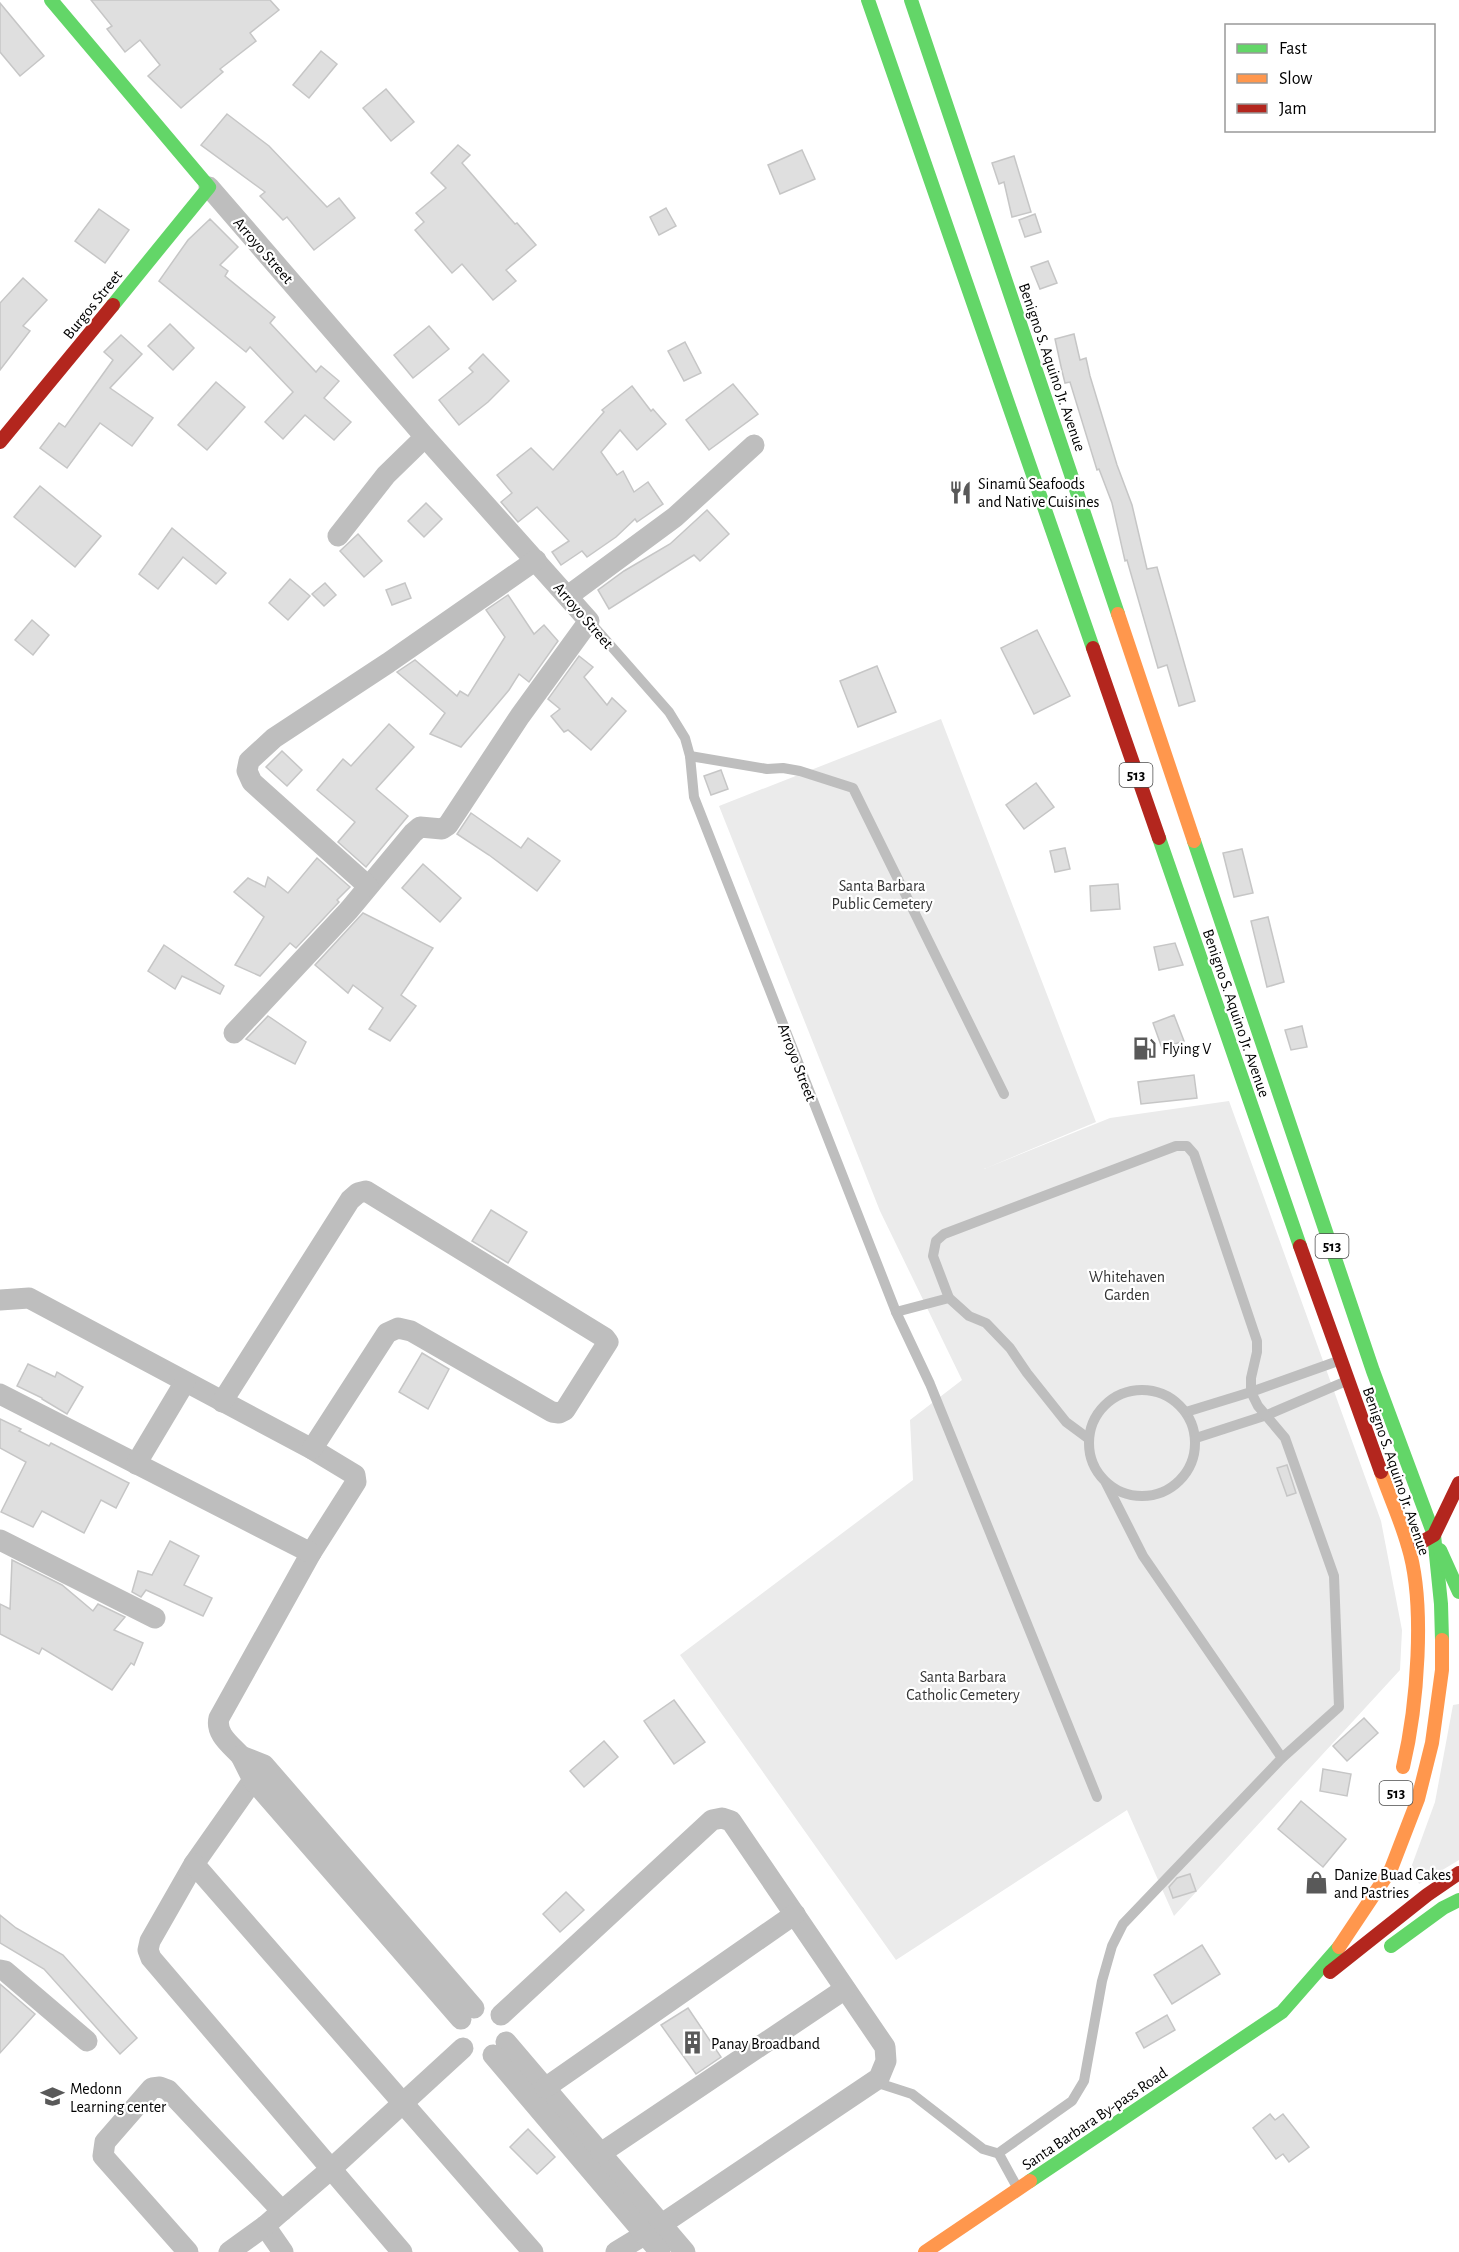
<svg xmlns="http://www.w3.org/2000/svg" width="1459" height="2252" viewBox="0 0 1459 2252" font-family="'Alegreya Sans',sans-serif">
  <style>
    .green { fill: #ebebeb }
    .building { fill: #dfdfdf; stroke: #c6c6c6; stroke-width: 1.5 }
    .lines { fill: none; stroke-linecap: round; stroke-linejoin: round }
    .lane { stroke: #bebebe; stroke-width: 10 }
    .street { stroke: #bebebe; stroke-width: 21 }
    .fast { stroke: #63d668; stroke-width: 14 }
    .slow { stroke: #ff974d; stroke-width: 14 }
    .jam { stroke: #b3261e; stroke-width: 14 }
    .labels { text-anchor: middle; stroke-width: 4.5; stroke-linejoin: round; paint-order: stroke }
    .shield { fill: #fff; stroke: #4c4c4c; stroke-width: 1.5 }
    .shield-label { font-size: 15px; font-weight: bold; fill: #000 }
    .street-label { font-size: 16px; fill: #000; stroke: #fff }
    .poi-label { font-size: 16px; fill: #000; stroke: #fff; text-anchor: start }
    .park-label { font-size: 16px; fill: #323232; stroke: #fff }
  </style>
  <rect width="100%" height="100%" fill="#fff"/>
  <g class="green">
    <path d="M941,719L1096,1122L984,1169L1110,1118L1229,1101L1381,1521L1402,1630L1400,1670L1174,1916L1127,1810L896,1960L680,1655L913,1480L910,1420L962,1380L880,1211L719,806Z"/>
    <path d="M1459,1704V1860L1419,1884L1412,1865L1435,1802L1453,1705Z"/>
  </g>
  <g class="building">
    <path d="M91,0H270L279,10L250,33L256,41L220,69L223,72L181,108L148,76L160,65L140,40L125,52L107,29L112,26Z"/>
    <path d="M0,3L44,56L20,76L0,52Z"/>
    <path d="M321,51L337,64L309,98L293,85Z"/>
    <path d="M386,89L414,122L391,141L363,108Z"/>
    <path d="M227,114L269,146L327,207L339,198L355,218L314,250L287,217L283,220L260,196L265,192L201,145Z"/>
    <path d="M458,145L470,155L462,163L515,224L517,223L536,245L506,270L516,281L493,300L462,264L452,273L415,230L424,222L416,213L446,188L431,173Z"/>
    <path d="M802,150L815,179L780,194L768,165Z"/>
    <path d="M1014,156L1031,212L1012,217L1004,182L999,184L992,163Z"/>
    <path d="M666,208L676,226L659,235L650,217Z"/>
    <path d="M99,209L129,230L105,263L75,241Z"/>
    <path d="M1035,214L1041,232L1025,237L1019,220Z"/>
    <path d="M210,219L238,247L220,265L228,271L225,276L275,317L270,323L316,372L321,366L339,381L324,398L351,422L334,440L305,415L283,439L265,422L293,392L250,347L246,352L159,281L188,240Z"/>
    <path d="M1048,261L1057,283L1040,289L1031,267Z"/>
    <path d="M23,278L47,300L23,326L30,331L0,370V303Z"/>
    <path d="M170,324L194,348L173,370L148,346Z"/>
    <path d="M429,326L449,349L413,378L394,355Z"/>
    <path d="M1074,334L1080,360L1086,358L1090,376L1117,465L1132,505L1147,569L1157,567L1195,701L1179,706L1167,665L1158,668L1127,560L1125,561L1112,503L1099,469L1097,470L1070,382L1065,383L1062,371L1055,339Z"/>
    <path d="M121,335L142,354L110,388L153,418L132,446L100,423L67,468L40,448L59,423L65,427L113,360L104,352Z"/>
    <path d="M685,342L701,373L684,381L668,351Z"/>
    <path d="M483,354L509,381L488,402L459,425L439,400L473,372L469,368Z"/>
    <path d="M216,382L245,407L207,450L178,425Z"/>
    <path d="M733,384L758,414L709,450L686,420Z"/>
    <path d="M632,386L651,411L653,409L666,424L637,450L620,430L601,452L617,475L623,471L634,492L648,482L663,504L637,522L635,519L616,537L587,557L582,551L561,565L552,552L569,541L537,507L518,522L501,502L512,493L497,475L531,448L553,470L604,412L602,410Z"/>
    <path d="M40,486L101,536L75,567L14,517Z"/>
    <path d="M426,503L442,519L424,537L408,521Z"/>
    <path d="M707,510L729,534L700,561L694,555L609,609L598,590L624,571L670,544Z"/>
    <path d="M172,528L226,573L216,584L183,557L158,589L139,574Z"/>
    <path d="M358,534L382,561L364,577L340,551Z"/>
    <path d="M290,579L310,596L288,620L269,603Z"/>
    <path d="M325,583L336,595L324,606L312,594Z"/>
    <path d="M405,583L411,598L392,605L386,590Z"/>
    <path d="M508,595L534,634L544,625L558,641L529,682L519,674L509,690L461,747L430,734L445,713L397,672L415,660L457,696L460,691L468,696L505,637L486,610Z"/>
    <path d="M32,620L49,635L33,655L15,640Z"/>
    <path d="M1037,630L1070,696L1034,714L1001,648Z"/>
    <path d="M579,656L593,667L584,677L607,705L612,698L626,711L591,750L568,730L564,732L551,716L560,709L548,699Z"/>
    <path d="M877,666L896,712L858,727L840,681Z"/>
    <path d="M389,724L414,747L376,789L408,816L366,867L338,842L355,822L317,790L343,759L351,766Z"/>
    <path d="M282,751L302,770L287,786L266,767Z"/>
    <path d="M721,770L728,789L711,795L704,776Z"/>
    <path d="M1036,783L1054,807L1024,829L1006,805Z"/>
    <path d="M471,813L521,848L528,838L560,861L537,891L489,855L457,834Z"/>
    <path d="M1065,848L1070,869L1055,872L1050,851Z"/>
    <path d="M1242,849L1253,893L1234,897L1223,853Z"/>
    <path d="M317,858L350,887L337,900L339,902L296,948L290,943L260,976L235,965L264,917L234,892L248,878L265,887L268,877L288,893Z"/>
    <path d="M423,864L461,898L440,922L402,888Z"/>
    <path d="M1118,884L1120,909L1091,911L1090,886Z"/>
    <path d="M363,913L433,948L401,995L416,1006L390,1041L369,1029L383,1008L353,985L348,993L315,965Z"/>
    <path d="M1268,917L1284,982L1267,987L1251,921Z"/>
    <path d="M1175,943L1183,965L1159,970L1154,947Z"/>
    <path d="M164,945L224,986L220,994L182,976L175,989L148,971Z"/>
    <path d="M1174,1015L1184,1041L1162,1048L1153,1023Z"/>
    <path d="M268,1016L306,1042L295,1064L246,1039Z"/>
    <path d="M1302,1026L1307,1047L1291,1050L1285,1030Z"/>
    <path d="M1194,1075L1197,1098L1141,1104L1138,1082Z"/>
    <path d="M491,1210L527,1232L508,1263L472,1241Z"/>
    <path d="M422,1353L449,1369L428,1409L399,1392Z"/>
    <path d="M28,1364L55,1377L57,1372L83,1387L67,1414L42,1399V1398L17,1386Z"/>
    <path d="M0,1419L21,1429L19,1431L49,1446L51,1443L129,1483L116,1508L101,1500L84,1533L42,1511L33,1527L1,1512L26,1462L0,1448Z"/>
    <path d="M1287,1465L1296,1493L1287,1496L1277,1468Z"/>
    <path d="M170,1541L199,1556L184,1585L212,1598L203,1616L146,1590L141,1597L132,1592L138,1571L152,1575Z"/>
    <path d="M12,1560L62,1585L93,1611L98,1604L125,1617L114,1630L143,1643L134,1665L131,1663L112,1690L42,1648L39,1654L0,1634V1604L10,1609Z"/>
    <path d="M674,1700L705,1742L674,1764L644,1721Z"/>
    <path d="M1364,1718L1378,1733L1347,1761L1333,1746Z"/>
    <path d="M604,1741L618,1757L584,1787L570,1771Z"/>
    <path d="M1323,1769L1351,1774L1347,1796L1320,1791Z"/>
    <path d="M1301,1801L1346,1839L1323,1867L1278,1829Z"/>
    <path d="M1190,1874L1196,1891L1173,1898L1169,1887L1177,1878Z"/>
    <path d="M566,1892L584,1910L560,1932L543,1914Z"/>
    <path d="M0,1915L16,1928L63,1955L137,2038L120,2054L44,1969L0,1943Z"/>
    <path d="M1202,1945L1220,1974L1172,2004L1154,1975Z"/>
    <path d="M0,1984L35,2014L0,2053Z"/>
    <path d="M688,2008L721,2057L696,2074L661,2025Z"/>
    <path d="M1167,2015L1175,2030L1144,2048L1136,2033Z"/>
    <path d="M1270,2114L1275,2120L1283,2114L1309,2147L1289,2162L1283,2154L1276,2159L1253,2128Z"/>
    <path d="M528,2129L555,2157L537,2174L510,2147Z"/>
  </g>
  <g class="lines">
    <g class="lane">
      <path d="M589,621L669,712L685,738L690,756L694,797L896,1312L930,1384L1097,1797"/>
      <path d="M690,756L767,769L783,768L800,771L853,788L1004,1094"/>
      <path d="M896,1312L949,1298"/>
      <circle cx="1142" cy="1443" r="53"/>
      <path d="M1186,1412L1251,1392L1338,1361"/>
      <path d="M1196,1438L1267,1415L1344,1382"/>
      <path d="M1106,1483L1143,1556L1282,1758"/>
      <path d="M875,2082L912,2094L983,2149L1000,2154"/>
      <path d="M1017,2187L1000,2156V2152L1072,2101L1084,2081L1102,1981L1112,1946L1123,1924L1282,1758L1339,1707L1334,1576L1285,1438L1258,1406L1251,1392V1378L1257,1352V1341L1194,1154L1187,1146H1176L944,1234L936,1241L933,1256L949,1298L969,1316L986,1323L1010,1348L1027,1373L1066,1422L1089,1439"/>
    </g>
    <g class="street">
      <path d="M209,187L425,437L589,621L520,716L448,825L442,829L420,827L413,833L349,910L234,1033"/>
      <path d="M338,536L386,475L425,437"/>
      <path d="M568,596L675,517L754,445"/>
      <path d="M368,886L252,782L247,771L249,761L274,738L388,663L536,560"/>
      <path d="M0,1300L29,1298L312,1449L355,1475L356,1482L311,1553L219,1718C215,1734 231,1745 241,1756"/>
      <path d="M0,1394L311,1553"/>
      <path d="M222,1402L350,1200L358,1193L366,1191L605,1338L608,1342L565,1410L559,1413L552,1412L411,1331L398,1328L387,1333L312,1449"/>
      <path d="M136,1464L185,1382"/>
      <path d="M0,1540L155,1618"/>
      <path d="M263,1772L253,1780L194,1864L150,1941L148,1950L151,1958L402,2252"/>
      <path d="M194,1864L533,2252"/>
      <path d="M0,1970L5,1971L87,2041"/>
      <path d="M501,2015L712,1820L722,1818L731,1821L885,2047L886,2061L879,2078L662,2224L616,2252"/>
      <path d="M461,2019L253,1780L241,1756L264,1765L474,2008"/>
      <path d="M506,2042L685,2252"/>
      <path d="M493,2055L660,2252"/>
      <path d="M545,2088L795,1914"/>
      <path d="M601,2153L845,1989"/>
      <path d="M282,2211L331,2169L463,2048"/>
      <path d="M265,2226L283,2252"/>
      <path d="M188,2252L103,2156L105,2142L152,2088L160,2087L168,2090L282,2211L265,2226L229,2252"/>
    </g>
    <g class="fast">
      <path d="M51,0L209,187L113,305"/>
      <path d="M868,0L1093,648"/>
      <path d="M911,0L1118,614"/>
      <path d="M1159,838L1300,1246"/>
      <path d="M1194,841L1373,1371L1434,1535L1441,1604L1442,1640"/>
      <path d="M1440,1550L1459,1592"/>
      <path d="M1391,1946L1443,1908L1459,1900"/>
      <path d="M1030,2181L1282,2012L1339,1947"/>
    </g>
    <g class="slow">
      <path d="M1118,614L1194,841"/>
      <path d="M1381,1472C1390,1497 1401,1521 1408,1546C1426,1604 1417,1708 1403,1767"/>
      <path d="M1339,1947L1391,1869L1418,1799L1432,1743L1442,1670V1640"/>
      <path d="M925,2252L1030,2181"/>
    </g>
    <g class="jam">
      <path d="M0,442L113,305"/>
      <path d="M1093,648L1159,838"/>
      <path d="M1300,1246L1381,1472"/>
      <path d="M1420,1543L1434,1535L1459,1483"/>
      <path d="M1330,1972L1427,1895L1459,1873"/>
    </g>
  </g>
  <defs>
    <symbol id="restaurant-bare" viewBox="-9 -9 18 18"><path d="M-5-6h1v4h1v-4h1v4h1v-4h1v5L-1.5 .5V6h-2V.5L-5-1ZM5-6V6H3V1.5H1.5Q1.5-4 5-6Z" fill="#595959" stroke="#fff" stroke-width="2.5" paint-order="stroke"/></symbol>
    <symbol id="fuel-bare" viewBox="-9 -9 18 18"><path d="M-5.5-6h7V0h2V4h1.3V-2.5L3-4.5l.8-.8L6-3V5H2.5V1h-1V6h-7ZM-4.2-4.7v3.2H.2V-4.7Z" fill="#595959" stroke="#fff" stroke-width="2.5" paint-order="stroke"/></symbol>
    <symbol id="shop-bare" viewBox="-9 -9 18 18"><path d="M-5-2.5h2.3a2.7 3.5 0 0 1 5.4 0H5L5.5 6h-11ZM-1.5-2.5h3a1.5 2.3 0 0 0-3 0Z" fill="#595959" stroke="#fff" stroke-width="2.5" paint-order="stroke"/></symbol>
    <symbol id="building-bare" viewBox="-9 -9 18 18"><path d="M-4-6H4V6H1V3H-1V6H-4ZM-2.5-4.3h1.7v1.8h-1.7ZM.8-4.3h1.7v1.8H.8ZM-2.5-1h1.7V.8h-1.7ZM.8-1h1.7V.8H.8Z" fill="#595959" stroke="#fff" stroke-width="2.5" paint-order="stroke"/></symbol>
    <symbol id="school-bare" viewBox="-9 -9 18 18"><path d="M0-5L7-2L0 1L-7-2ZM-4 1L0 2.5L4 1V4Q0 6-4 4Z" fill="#595959" stroke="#fff" stroke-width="2.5" paint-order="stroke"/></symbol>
  </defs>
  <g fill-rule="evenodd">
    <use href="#restaurant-bare" x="944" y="476" width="33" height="33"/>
    <use href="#fuel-bare" x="1128" y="1032" width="33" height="33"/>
    <use href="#shop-bare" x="1300" y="1866" width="33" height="33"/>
    <use href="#building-bare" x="676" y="2026" width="33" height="33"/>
    <use href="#school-bare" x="36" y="2080" width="33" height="33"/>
  </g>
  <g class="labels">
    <g class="shield">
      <rect x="1119.5" y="763" width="33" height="24" rx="4.5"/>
      <rect x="1315.5" y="1234" width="33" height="24" rx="4.5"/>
      <rect x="1379.5" y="1781" width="33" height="24" rx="4.5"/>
    </g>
    <g class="shield-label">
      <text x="1136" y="780">513</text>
      <text x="1332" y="1251">513</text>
      <text x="1396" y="1798">513</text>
    </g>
    <g class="street-label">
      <text transform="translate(264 250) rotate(49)" y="6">Arroyo Street</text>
      <text transform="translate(92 304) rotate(-51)" y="6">Burgos Street</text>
      <text transform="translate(1053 367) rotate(71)" y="6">Benigno S. Aquino Jr. Avenue</text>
      <text transform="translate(584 615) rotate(49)" y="6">Arroyo Street</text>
      <text transform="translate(1237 1013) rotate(71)" y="6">Benigno S. Aquino Jr. Avenue</text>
      <text transform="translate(798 1062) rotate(69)" y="6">Arroyo Street</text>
      <text transform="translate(1397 1471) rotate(71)" y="6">Benigno S. Aquino Jr. Avenue</text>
      <text transform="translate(1094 2118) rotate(-34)" y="6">Santa Barbara By-pass Road</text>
    </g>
    <g class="poi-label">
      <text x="978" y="489">Sinamû Seafoods<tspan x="978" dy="18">and Native Cuisines</tspan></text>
      <text x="1162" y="1054">Flying V</text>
      <text x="1334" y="1880">Danize Buad Cakes<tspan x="1334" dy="18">and Pastries</tspan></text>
      <text x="711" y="2049">Panay Broadband</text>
      <text x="70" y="2094">Medonn<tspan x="70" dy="18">Learning center</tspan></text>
    </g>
    <g class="park-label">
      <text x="882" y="891">Santa Barbara<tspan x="882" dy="18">Public Cemetery</tspan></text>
      <text x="1127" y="1282">Whitehaven<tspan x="1127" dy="18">Garden</tspan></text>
      <text x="963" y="1682">Santa Barbara<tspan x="963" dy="18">Catholic Cemetery</tspan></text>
    </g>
  </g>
  <rect x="1225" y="24" width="210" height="108" fill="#ffffff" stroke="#999999" stroke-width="1.5"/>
  <rect x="1237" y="44" width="30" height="9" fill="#63d668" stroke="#999999" stroke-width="1.5"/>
  <text x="1279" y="54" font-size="18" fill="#000000">Fast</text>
  <rect x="1237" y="74" width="30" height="9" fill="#ff974d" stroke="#999999" stroke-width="1.5"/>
  <text x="1279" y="84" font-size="18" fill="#000000">Slow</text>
  <rect x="1237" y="104" width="30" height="9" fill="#b3261e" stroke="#999999" stroke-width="1.5"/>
  <text x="1279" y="114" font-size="18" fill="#000000">Jam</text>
</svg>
